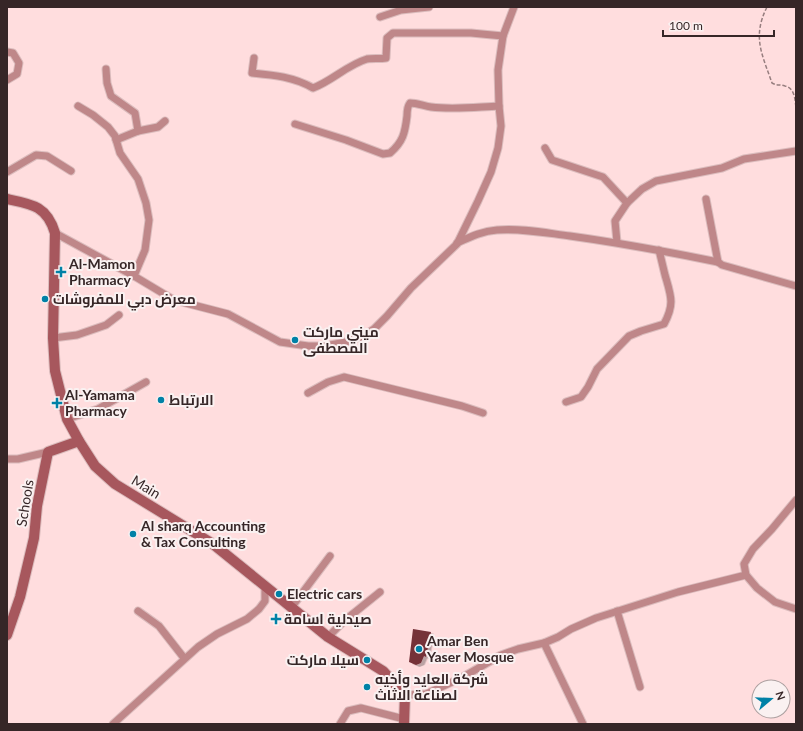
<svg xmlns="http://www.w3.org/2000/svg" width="803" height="731" viewBox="0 0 803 731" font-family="Lato,Cairo,sans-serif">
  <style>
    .building { fill: #753138; filter: url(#shadow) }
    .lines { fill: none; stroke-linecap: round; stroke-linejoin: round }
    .street-casing { stroke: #dbbcbd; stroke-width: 9 }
    .secondary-casing { stroke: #dbbcbd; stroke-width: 12 }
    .path { stroke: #977e7f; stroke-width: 1.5; stroke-dasharray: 4 2; stroke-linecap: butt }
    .street { stroke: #bf8789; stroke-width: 7 }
    .secondary { stroke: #a7575d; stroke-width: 10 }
    .poi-dot { fill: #0081a6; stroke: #faf1f1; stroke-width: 1.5 }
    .labels { text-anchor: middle; stroke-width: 4; stroke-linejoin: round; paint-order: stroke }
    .poi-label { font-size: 14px; font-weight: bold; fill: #362627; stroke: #faf1f1; text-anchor: start }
    .street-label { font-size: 14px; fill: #362627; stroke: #faf1f1 }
  </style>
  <defs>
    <filter id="shadow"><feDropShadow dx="3.5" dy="2" stdDeviation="0" flood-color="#0004"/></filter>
  </defs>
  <rect width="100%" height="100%" fill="#ffddde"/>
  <path class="building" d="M413,629L431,632L426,657L424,656L421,663L416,665L409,662Z"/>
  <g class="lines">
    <defs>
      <g id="street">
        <path d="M380,17L401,10L429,7"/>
        <path d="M7,52L13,53L19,63L17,74L7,80"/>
        <path d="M254,58L252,73C274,75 294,77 313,88C332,81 347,65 367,59C372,58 380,59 386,58L387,38L393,33H471L503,36"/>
        <path d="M106,69L107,83L111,96L135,113L138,131"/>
        <path d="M78,106L93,115L108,127L115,136L120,153L138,179L146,203L149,220L145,250L134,276"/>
        <path d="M295,124L346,140L383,154L390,153C403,142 405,133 407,116C407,111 407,107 410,103C417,103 424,106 431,107C454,110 476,107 499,106"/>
        <path d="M116,140L138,131L158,127L165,121"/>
        <path d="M545,148L552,160L603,177L627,203"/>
        <path d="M7,172L36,155L47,156L71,171"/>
        <path d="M706,199L718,262"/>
        <path d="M55,233L134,276L174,300L228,314L280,342L308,346H325L346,342L363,336L374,329L387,316L411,288L457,244L478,201L491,172L498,148L501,126L499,106L498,70L503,36L514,7"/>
        <path d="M617,242L615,221L627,203L642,189L656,181L722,168L744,159L796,151"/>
        <path d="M457,243C470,237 482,231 497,230C521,228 546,233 570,236C620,243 669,252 718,262L722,265L796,286"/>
        <path d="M53,338L77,335L106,325L119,315"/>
        <path d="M308,393L328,382L344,377L462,406L483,413"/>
        <path d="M566,402L581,397L588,387L597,369L629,336L641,331L664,324C675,304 671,296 665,275C663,267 661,258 659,250"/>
        <path d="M67,419L98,409L146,382"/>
        <path d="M7,459H18L48,452"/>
        <path d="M796,500L772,529L753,549L744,564L746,575L757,588L775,602L796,609"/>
        <path d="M291,608L330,556"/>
        <path d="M138,611L159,626L184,658"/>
        <path d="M617,611L640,687"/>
        <path d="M328,637L344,621L380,592"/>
        <path d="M544,643L583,724"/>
        <path d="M405,695L426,694L463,677L501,655L518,649L544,643L558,637L571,629L596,618L678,592L746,575"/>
        <path d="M113,724L198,647L217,634L247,619L259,609L265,601V587"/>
        <path d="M340,724L348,711L361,708L404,719"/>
      </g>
      <g id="secondary">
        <path d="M7,199C32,204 47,206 55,233L53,338L55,371L67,419L79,441L95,466L115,484L213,544L328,637L383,671L405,695L404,724"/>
        <path d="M7,635L20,597L34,538L37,506L48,452L79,441"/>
      </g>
    </defs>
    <use href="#street" class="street-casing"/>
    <use href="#secondary" class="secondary-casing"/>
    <path class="path" d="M767,7C752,37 762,54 772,83C778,86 779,84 785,86C795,88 795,100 796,108"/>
    <use href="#street" class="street"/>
    <use href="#secondary" class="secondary"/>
  </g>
  <g class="poi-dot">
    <path d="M59 266h4v4h4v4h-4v4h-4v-4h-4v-4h4z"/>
    <circle cx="45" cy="299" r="4"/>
    <circle cx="295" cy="340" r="4"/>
    <circle cx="161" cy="400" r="4"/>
    <path d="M55 397h4v4h4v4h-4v4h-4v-4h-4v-4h4z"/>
    <circle cx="133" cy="534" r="4"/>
    <circle cx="279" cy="594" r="4"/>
    <path d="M274 613h4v4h4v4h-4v4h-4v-4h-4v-4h4z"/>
    <circle cx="419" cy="649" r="4"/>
    <circle cx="367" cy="660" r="4"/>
    <circle cx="367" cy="687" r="4"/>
  </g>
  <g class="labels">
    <g class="poi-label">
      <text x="69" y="269">Al-Mamon<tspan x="69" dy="16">Pharmacy</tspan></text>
      <text x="53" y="304">معرض دبي للمفروشات</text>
      <text x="303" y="337">ميني ماركت<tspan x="303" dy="16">المصطفى</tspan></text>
      <text x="65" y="400">Al-Yamama<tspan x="65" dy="16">Pharmacy</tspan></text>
      <text x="169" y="405">الارتباط</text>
      <text x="141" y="531">Al sharq Accounting<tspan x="141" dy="16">&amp; Tax Consulting</tspan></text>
      <text x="287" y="599">Electric cars</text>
      <text x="284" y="624">صيدلية اسامة</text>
      <text x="427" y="646">Amar Ben<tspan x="427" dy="16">Yaser Mosque</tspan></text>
      <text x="359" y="665" text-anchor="end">سيلا ماركت</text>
      <text x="375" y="684">شركة العايد وأخيه<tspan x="375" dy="16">لصناعة الاثاث</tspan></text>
    </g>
    <g class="street-label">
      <text transform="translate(146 487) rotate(31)" y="5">Main</text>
      <text transform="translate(25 503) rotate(-81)" y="5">Schools</text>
    </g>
  </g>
  <rect width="803" height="731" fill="none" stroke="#362627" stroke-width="16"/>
  <g transform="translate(771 699) rotate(71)"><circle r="19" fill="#faf1f1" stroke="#aca0a0"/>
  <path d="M0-3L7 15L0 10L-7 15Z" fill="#0081a6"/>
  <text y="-6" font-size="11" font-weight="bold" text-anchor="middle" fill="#362627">N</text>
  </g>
  <path d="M663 30v6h111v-6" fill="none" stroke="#362627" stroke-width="2"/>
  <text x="669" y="30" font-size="12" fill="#362627" stroke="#faf1f1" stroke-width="3" paint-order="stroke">100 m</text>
</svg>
